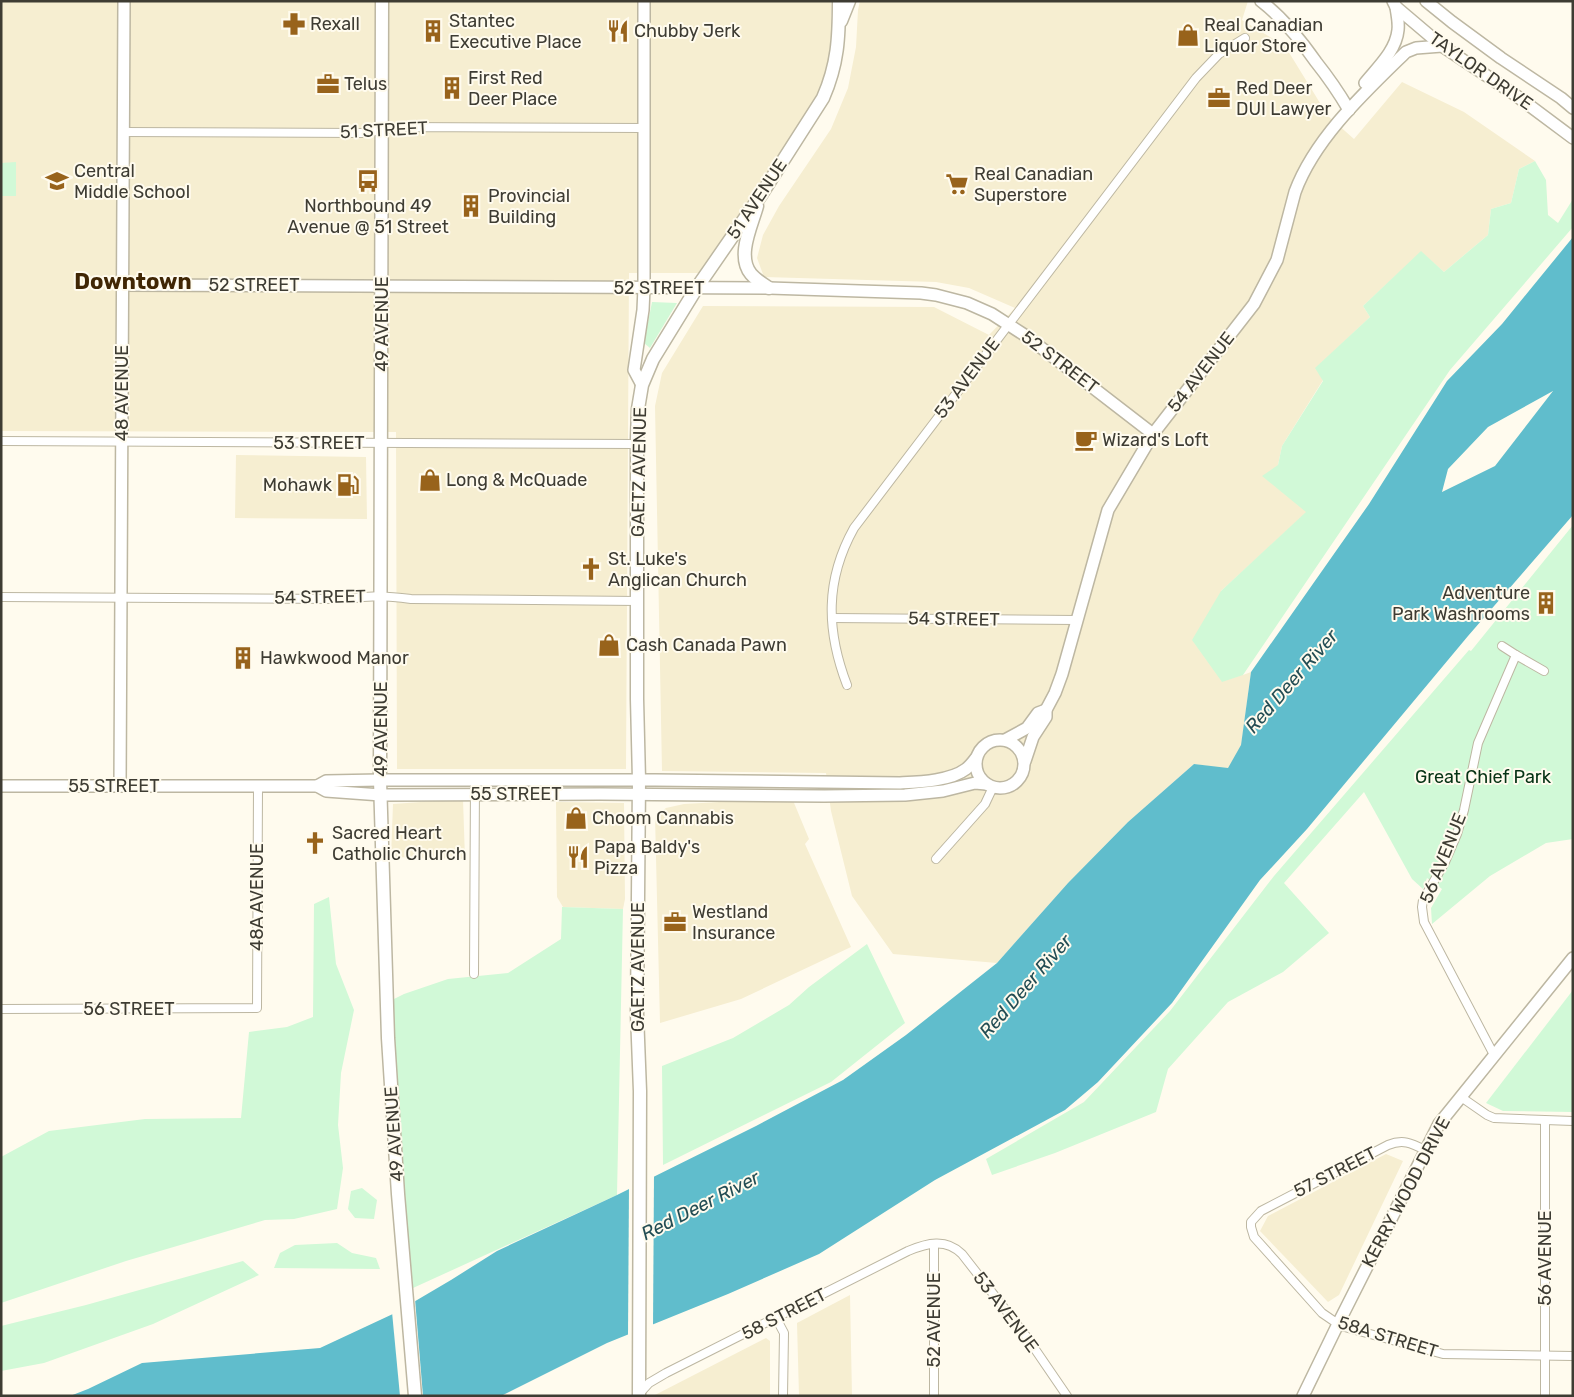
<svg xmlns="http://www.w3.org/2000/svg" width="1574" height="1397" viewBox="0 0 1574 1397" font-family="Rubik,sans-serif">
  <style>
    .built { fill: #f6eed1 }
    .green { fill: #d1f9d7 }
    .water { fill: #60bdcc; fill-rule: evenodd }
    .pier { fill: #fffbee }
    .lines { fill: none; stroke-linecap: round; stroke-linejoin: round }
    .street-casing { stroke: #bdb7a2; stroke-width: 10 }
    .secondary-casing { stroke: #bdb7a2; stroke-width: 14 }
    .primary-casing { stroke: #bdb7a2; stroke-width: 15 }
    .street { stroke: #fff; stroke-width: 8 }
    .secondary { stroke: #fff; stroke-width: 11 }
    .primary { stroke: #fff; stroke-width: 12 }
    .labels { text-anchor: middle; stroke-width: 4; stroke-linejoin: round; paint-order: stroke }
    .poi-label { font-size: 18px; fill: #3e3c33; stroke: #fffbee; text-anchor: start }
    .street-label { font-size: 18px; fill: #3e3c33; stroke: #fffbee }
    .park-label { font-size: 18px; fill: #063315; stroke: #fffbee }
    .water-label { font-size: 19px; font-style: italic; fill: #234d54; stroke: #fffbee }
    .district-label { font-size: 22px; font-weight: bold; fill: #402604; stroke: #fffbee }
  </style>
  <rect width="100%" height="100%" fill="#fffbee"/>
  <g class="built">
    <path d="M1,1H831L832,42L828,71L821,89L807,115L700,273H629L626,769H397L396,432L1,431Z"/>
    <path d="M860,1H1248L1242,20L1285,46L1328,116L1354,139L1402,82L1464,112L1535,161L1519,169L1511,203L1491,209L1488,235L1444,272L1421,252L1363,306L1370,317L1316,368L1323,380L1282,446L1278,465L1307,512L1221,591L1243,675L1251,672L1241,746L1228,769L1194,764L1128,822L1068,883L997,963L893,954L852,896L831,811L826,773L662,771L655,406L662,373L703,306L934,307L989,335L1015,308L969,288L936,282L764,277L757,258L763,235L779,206L831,129L848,88L856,47L858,10Z"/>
    <path d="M236,455L366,457L367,519L235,518Z"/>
    <path d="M792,798L809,839L805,844L851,947L741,999L660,1023L655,816L666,808L684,804Z"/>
    <path d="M463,799L465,859L391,857L393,804Z"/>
    <path d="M556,802L624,803L625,899L623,909L563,907L557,897Z"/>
    <path d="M1386,1154L1403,1161L1339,1295L1328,1302L1260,1231L1268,1216Z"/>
    <path d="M850,1295L852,1396H799L797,1323Z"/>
    <path d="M766,1338L770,1341V1396H653Z"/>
  </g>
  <g class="green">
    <path d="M1535,161L1546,180L1548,215L1558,223L1573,199V227L1450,370L1243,675L1222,682L1192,640L1221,591L1306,512L1262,476L1278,465L1282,446L1323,381L1315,368L1370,317L1363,306L1421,251L1444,272L1488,235L1491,209L1511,203L1519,169Z"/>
    <path d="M16,162V196H1V163Z"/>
    <path d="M652,302L677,303L650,348L644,343Z"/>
    <path d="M1573,525V839L1546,843L1490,876L1432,924L1431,908L1442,889L1427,878L1423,889L1412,879L1364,792L1284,883L1329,933L1283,972L1228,1002L1168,1069L1156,1112L1055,1153L992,1175L986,1159L1084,1102L1170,1011L1274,876L1469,650L1471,651Z"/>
    <path d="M329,897L336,964L354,1010L341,1073L338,1125L343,1168L337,1209L294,1219L265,1220L126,1261L1,1303V1157L49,1131L145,1119L241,1118L249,1032L287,1027L313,1017L314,904Z"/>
    <path d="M562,907L623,909L617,1195L413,1288L394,1084V999L404,994L448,979L508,973L561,939Z"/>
    <path d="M867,944L905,1023L831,1082L663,1165L662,1066L733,1038L789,1005L809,987Z"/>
    <path d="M1573,990V1112L1503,1111L1486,1103Z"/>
    <path d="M362,1188L377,1200L374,1219L355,1218L348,1209L351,1191Z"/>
    <path d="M337,1243L352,1253L376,1258L380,1269L274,1268L280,1253L295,1245Z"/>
    <path d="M243,1261L259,1275L153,1324L44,1363L1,1371V1326L86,1305Z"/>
  </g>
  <path class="water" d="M1573,237V515L1468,636L1307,829L1260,880L1172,1003L1098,1082L1065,1110L935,1180L819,1254L728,1294L607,1343L501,1396H70L88,1389L142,1363L320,1348L395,1313L451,1280L497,1251L617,1195L756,1126L843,1080L906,1035L997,963L1068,883L1128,822L1194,764L1228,768L1241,745L1251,672L1369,504L1447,381L1502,324ZM1553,391L1495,466L1442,492L1448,469L1488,427Z"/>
  <g class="pier">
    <path d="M654,1174L653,1327L628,1337L629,1186Z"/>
    <path d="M415,1299L423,1396H400L392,1312Z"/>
  </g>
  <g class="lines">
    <defs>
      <g id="street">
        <path d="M123,132L362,133L399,127L644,128"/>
        <path d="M1,441L637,444"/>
        <path d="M1,597L348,599C372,595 387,596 411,599L638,601"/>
        <path d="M832,618L1076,620"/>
        <path d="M1502,646L1516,655"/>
        <path d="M847,685C826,630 825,580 854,528L1196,78L1219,54L1245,38"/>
        <path d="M936,859L985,804L993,787"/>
        <path d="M474,974L475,780"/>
        <path d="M1,1009L257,1008L258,786"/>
        <path d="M1494,1055L1424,922L1422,907L1423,900L1445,862L1457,834L1464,810L1478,743L1516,655L1544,671"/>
        <path d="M1461,1097L1487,1115L1494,1118L1573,1121"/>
        <path d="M1425,1150C1411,1143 1403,1139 1388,1145L1261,1211L1251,1222V1227L1254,1237L1322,1313L1341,1326L1443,1354L1573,1356"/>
        <path d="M776,1318L784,1333L783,1396"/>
        <path d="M639,1394L649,1383L666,1373L908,1251C927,1243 946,1238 962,1254L1026,1336L1067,1396"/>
        <path d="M934,1396V1244"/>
        <path d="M1545,1396V1121"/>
      </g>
      <g id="secondary">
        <path d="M1261,1C1283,18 1300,39 1316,62C1328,77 1339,93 1349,110"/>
        <path d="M1393,1L1396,7L1442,46L1514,94L1573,138"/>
        <path d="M1426,1L1452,22L1501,58L1561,98L1573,108"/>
        <path d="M1365,83C1377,68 1396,51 1398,30C1399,22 1397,15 1396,7"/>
        <path d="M122,285L769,288L921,293L936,295L967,303L992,314L1026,336L1153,434"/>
        <path d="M642,385L634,370L643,310L644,288V1"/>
        <circle cx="1000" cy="764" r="24"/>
        <path d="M1005,740L1027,728L1038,713L1046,710"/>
        <path d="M1025,761L1033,737L1046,717V710L1055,693L1062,674L1108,510L1153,434L1254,304L1277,260L1295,192C1315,138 1365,92 1406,52L1416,48L1442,46"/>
        <path d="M1,786H317L326,791L381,795L600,794L824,796L905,795L943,791L975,783L986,784"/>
        <path d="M120,786L124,1"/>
        <path d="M317,786L326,781L380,780H655L900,783C919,782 950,781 966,769C970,766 973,762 976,758"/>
        <path d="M1303,1396L1338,1324L1439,1124L1573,958"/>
      </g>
      <g id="primary">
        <path d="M382,1L380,780L388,1038L398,1194L415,1396"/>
        <path d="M841,21L849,1"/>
        <path d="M757,206C752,225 736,256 751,274C756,280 763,284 769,288"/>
        <path d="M639,1396L640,1091L637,1014L639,780L637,699V439L638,409L642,385L653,359L696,289L761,195L823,98C838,64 839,37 839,1"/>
      </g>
    </defs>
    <use href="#street" class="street-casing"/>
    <use href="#secondary" class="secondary-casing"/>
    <use href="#primary" class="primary-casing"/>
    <use href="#street" class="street"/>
    <use href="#secondary" class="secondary"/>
    <use href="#primary" class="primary"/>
  </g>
  <defs>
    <symbol id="pharmacy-bare" viewBox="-9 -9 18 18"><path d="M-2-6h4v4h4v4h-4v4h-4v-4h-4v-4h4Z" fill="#98631b" stroke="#fffbee" stroke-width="2.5" paint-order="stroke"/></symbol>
    <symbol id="building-bare" viewBox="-9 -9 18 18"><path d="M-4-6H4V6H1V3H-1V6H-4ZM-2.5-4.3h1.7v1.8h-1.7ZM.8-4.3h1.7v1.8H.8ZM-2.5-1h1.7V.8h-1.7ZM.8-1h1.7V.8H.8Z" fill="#98631b" stroke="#fffbee" stroke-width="2.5" paint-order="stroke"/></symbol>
    <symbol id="restaurant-bare" viewBox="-9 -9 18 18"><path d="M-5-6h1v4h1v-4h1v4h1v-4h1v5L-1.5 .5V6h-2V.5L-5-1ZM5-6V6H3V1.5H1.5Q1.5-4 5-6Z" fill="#98631b" stroke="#fffbee" stroke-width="2.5" paint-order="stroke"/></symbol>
    <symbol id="shop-bare" viewBox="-9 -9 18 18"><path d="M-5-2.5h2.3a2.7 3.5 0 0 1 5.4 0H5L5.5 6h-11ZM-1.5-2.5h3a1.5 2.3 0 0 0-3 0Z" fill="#98631b" stroke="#fffbee" stroke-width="2.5" paint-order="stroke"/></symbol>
    <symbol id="office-bare" viewBox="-9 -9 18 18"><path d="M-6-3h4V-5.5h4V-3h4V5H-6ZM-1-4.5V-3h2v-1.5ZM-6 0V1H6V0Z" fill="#98631b" stroke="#fffbee" stroke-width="2.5" paint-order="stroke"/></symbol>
    <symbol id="school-bare" viewBox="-9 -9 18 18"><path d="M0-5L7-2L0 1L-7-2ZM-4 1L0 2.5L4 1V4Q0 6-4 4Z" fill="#98631b" stroke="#fffbee" stroke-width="2.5" paint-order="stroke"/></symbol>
    <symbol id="bus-bare" viewBox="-9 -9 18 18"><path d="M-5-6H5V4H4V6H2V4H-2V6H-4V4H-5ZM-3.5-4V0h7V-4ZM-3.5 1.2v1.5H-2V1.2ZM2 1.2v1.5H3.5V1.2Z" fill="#98631b" stroke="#fffbee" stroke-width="2.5" paint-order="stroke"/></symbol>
    <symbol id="supermarket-bare" viewBox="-9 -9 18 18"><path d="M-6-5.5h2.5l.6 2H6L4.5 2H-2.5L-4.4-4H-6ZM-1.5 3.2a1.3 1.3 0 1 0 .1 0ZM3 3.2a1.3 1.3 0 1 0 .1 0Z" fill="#98631b" stroke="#fffbee" stroke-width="2.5" paint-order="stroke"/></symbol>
    <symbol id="cafe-bare" viewBox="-9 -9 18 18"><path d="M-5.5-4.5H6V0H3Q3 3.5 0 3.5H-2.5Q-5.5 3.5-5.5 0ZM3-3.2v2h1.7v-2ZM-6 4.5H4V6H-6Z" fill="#98631b" stroke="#fffbee" stroke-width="2.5" paint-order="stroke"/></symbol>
    <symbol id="fuel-bare" viewBox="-9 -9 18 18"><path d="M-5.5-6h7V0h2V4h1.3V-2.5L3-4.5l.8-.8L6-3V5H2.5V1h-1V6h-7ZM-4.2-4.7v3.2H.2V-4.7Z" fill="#98631b" stroke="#fffbee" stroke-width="2.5" paint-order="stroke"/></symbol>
    <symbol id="church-bare" viewBox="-9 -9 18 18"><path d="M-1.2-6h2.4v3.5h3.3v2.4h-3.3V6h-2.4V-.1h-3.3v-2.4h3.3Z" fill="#98631b" stroke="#fffbee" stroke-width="2.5" paint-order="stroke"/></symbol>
  </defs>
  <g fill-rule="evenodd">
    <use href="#pharmacy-bare" x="278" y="8" width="32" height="32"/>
    <use href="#building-bare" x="417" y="15" width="32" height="32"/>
    <use href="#restaurant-bare" x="602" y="15" width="32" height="32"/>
    <use href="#shop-bare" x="1172" y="19" width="32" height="32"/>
    <use href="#office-bare" x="312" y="68" width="32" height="32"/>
    <use href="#building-bare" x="436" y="72" width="32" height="32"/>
    <use href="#office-bare" x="1203" y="82" width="32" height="32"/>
    <use href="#school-bare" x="41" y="165" width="32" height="32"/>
    <use href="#bus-bare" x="352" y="165" width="32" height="32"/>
    <use href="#supermarket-bare" x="941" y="168" width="32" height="32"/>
    <use href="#building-bare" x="455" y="190" width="32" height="32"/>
    <use href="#cafe-bare" x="1070" y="424" width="32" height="32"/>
    <use href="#shop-bare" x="414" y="464" width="32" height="32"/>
    <use href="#fuel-bare" x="332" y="469" width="32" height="32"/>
    <use href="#church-bare" x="575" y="553" width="32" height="32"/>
    <use href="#building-bare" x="1530" y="587" width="32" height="32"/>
    <use href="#shop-bare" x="593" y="629" width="32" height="32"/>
    <use href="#building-bare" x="227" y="642" width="32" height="32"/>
    <use href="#shop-bare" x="560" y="802" width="32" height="32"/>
    <use href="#church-bare" x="299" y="827" width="32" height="32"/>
    <use href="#restaurant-bare" x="562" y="841" width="32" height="32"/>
    <use href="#office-bare" x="659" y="906" width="32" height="32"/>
  </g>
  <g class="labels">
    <g class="poi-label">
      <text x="449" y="27">Stantec<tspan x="449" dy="21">Executive Place</tspan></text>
      <text x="310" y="30">Rexall</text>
      <text x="1204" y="31">Real Canadian<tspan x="1204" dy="21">Liquor Store</tspan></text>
      <text x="634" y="37">Chubby Jerk</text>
      <text x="468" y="84">First Red<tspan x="468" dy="21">Deer Place</tspan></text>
      <text x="344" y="90">Telus</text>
      <text x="1236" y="94">Red Deer<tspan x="1236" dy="21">DUI Lawyer</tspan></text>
      <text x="74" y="177">Central<tspan x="74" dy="21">Middle School</tspan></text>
      <text x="974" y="180">Real Canadian<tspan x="974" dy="21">Superstore</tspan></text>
      <text x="488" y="202">Provincial<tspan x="488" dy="21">Building</tspan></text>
      <text x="368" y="212" text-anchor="middle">Northbound 49<tspan x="368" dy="21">Avenue @ 51 Street</tspan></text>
      <text x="1102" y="446">Wizard's Loft</text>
      <text x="446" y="486">Long &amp; McQuade</text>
      <text x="332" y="491" text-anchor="end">Mohawk</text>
      <text x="608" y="565">St. Luke's<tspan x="608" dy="21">Anglican Church</tspan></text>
      <text x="1530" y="599" text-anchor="end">Adventure<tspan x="1530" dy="21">Park Washrooms</tspan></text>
      <text x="626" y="651">Cash Canada Pawn</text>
      <text x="260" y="664">Hawkwood Manor</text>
      <text x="592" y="824">Choom Cannabis</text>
      <text x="332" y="839">Sacred Heart<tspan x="332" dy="21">Catholic Church</tspan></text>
      <text x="594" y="853">Papa Baldy's<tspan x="594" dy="21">Pizza</tspan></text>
      <text x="692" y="918">Westland<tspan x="692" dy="21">Insurance</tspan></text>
    </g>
    <g class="street-label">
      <text transform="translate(1481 71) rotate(35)" y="6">TAYLOR DRIVE</text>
      <text transform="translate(384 130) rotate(-3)" y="6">51 STREET</text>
      <text transform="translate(757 199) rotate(-56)" y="6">51 AVENUE</text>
      <text x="254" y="291">52 STREET</text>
      <text x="659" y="294">52 STREET</text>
      <text transform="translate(382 324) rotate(-90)" y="6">49 AVENUE</text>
      <text transform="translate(1060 362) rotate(37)" y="6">52 STREET</text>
      <text transform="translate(1201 372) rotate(-52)" y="6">54 AVENUE</text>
      <text transform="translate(967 378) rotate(-53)" y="6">53 AVENUE</text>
      <text transform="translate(122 393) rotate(-90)" y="6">48 AVENUE</text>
      <text x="319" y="449">53 STREET</text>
      <text transform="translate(639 472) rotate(-89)" y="6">GAETZ AVENUE</text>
      <text transform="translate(320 597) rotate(-1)" y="6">54 STREET</text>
      <text transform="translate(954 619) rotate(1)" y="6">54 STREET</text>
      <text transform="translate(381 729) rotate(-90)" y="6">49 AVENUE</text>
      <text x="114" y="792">55 STREET</text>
      <text x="516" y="800">55 STREET</text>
      <text transform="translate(1443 858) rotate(-68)" y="6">56 AVENUE</text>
      <text transform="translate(257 897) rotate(-90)" y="6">48A AVENUE</text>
      <text transform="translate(638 967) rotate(-90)" y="6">GAETZ AVENUE</text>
      <text x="129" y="1015">56 STREET</text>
      <text transform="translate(394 1134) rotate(-94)" y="6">49 AVENUE</text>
      <text transform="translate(1335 1172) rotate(-27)" y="6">57 STREET</text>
      <text transform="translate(1406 1192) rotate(-62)" y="6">KERRY WOOD DRIVE</text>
      <text transform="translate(1545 1258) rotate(-90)" y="6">56 AVENUE</text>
      <text transform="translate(1006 1312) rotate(53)" y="6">53 AVENUE</text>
      <text transform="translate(784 1314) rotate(-27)" y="6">58 STREET</text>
      <text transform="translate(934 1320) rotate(-90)" y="6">52 AVENUE</text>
      <text transform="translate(1388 1337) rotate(17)" y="6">58A STREET</text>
    </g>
    <g class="park-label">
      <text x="1483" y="783">Great Chief Park</text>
    </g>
    <g class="water-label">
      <text transform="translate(1291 681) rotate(-49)" y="7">Red Deer River</text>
      <text transform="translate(1025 986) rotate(-49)" y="7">Red Deer River</text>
      <text transform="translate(700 1205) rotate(-27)" y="7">Red Deer River</text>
    </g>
    <g class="district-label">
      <text x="133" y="289">Downtown</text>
    </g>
  </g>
  <rect width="1574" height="1397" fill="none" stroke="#3e3c33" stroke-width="5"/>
</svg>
